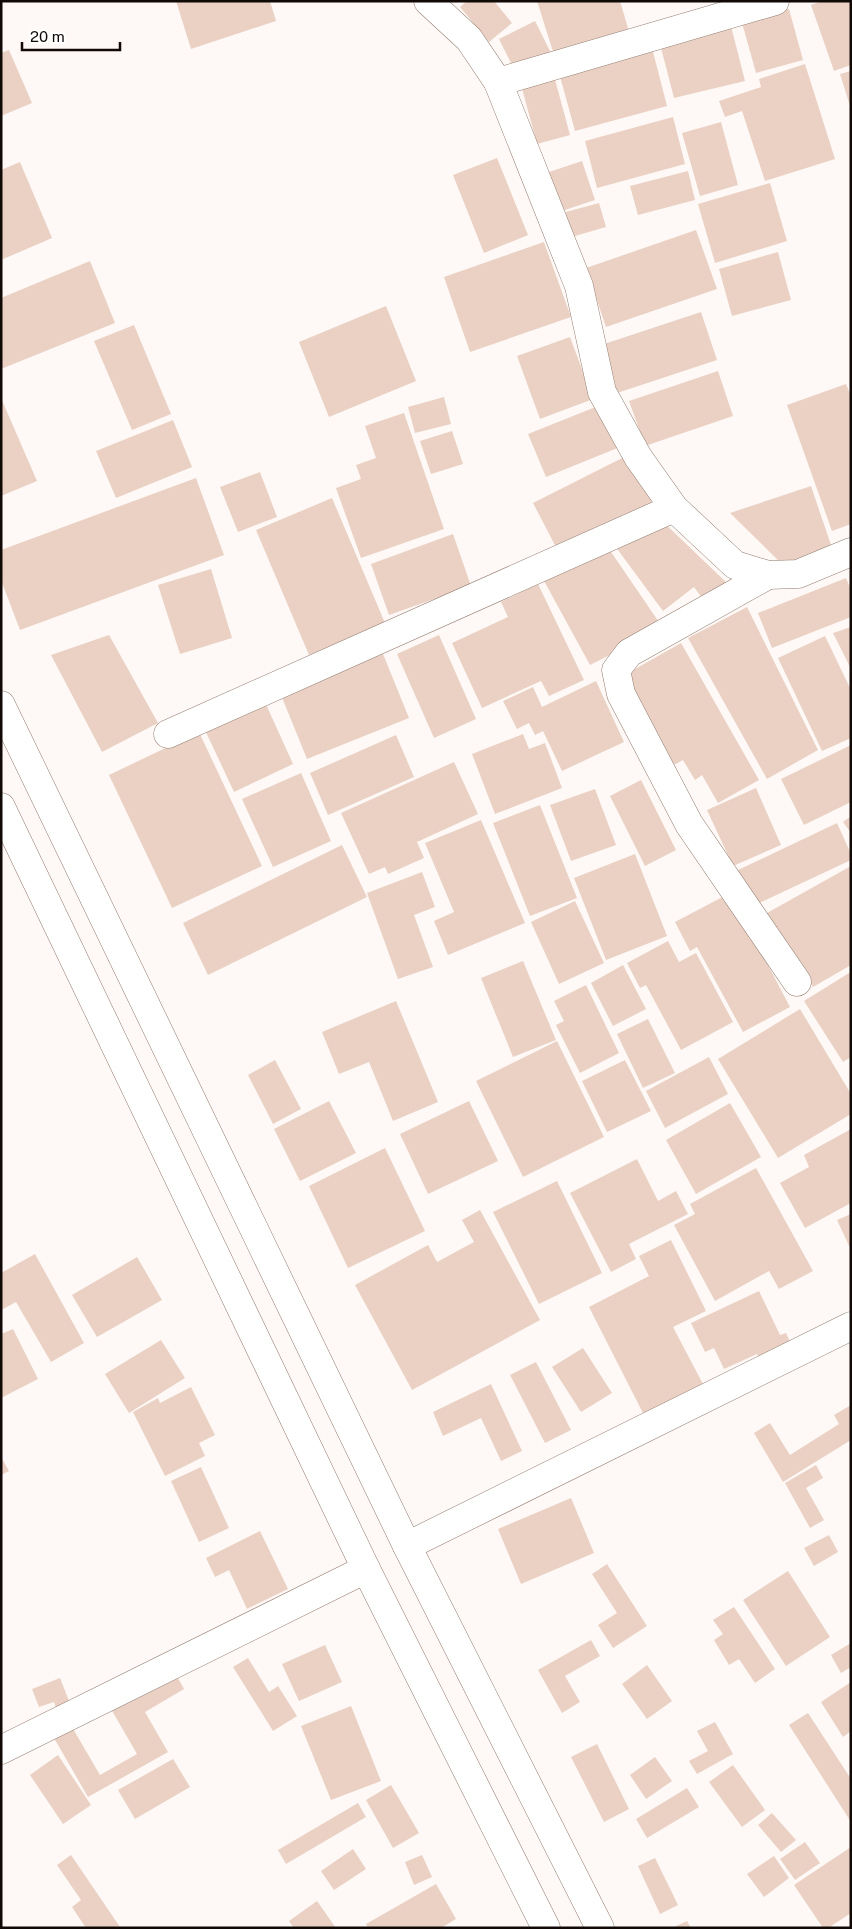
<svg xmlns="http://www.w3.org/2000/svg" width="852" height="1929" viewBox="0 0 852 1929" font-family="'Public Sans',sans-serif">
  <style>
    .building { fill: #ead1c4 }
    .lines { fill: none; stroke-linecap: round; stroke-linejoin: round }
    .street-casing { stroke: #927c70; stroke-width: 29 }
    .highway-casing { stroke: #927c70; stroke-width: 29 }
    .street { stroke: #fff; stroke-width: 28 }
    .highway { stroke: #fff; stroke-width: 28 }
  </style>
  <rect width="100%" height="100%" fill="#fef9f6"/>
  <g class="building">
    <path d="M176,1H270L276,21L191,49Z"/>
    <path d="M467,1H494L512,23L489,42L460,7Z"/>
    <path d="M537,1H620L630,35L555,58Z"/>
    <path d="M822,1H851V65L834,71L811,5Z"/>
    <path d="M789,9L803,60L756,73L742,23Z"/>
    <path d="M535,21L552,55L516,73L499,39Z"/>
    <path d="M731,26L745,81L674,98L660,44Z"/>
    <path d="M651,44L667,106L575,131L558,69Z"/>
    <path d="M9,50L32,103L1,116V53Z"/>
    <path d="M805,64L835,159L765,181L742,111L725,117L719,101L761,87L759,79Z"/>
    <path d="M851,71V106H850L840,74Z"/>
    <path d="M553,72L570,135L537,144L520,81Z"/>
    <path d="M673,117L685,164L597,188L585,141Z"/>
    <path d="M721,122L738,185L700,196L682,133Z"/>
    <path d="M497,158L528,235L484,253L453,175Z"/>
    <path d="M582,161L595,200L562,211L549,172Z"/>
    <path d="M20,162L52,238L1,260V170Z"/>
    <path d="M688,171L695,200L638,215L630,186Z"/>
    <path d="M770,183L787,241L715,263L698,204Z"/>
    <path d="M599,203L606,227L568,238L562,213Z"/>
    <path d="M696,230L717,289L606,327L586,268Z"/>
    <path d="M544,242L571,317L470,352L444,277Z"/>
    <path d="M778,252L791,300L732,316L719,269Z"/>
    <path d="M90,261L115,323L1,369V298Z"/>
    <path d="M386,306L416,381L329,417L299,342Z"/>
    <path d="M701,312L717,360L614,394L598,346Z"/>
    <path d="M134,325L171,414L132,430L94,341Z"/>
    <path d="M570,337L593,399L540,419L517,356Z"/>
    <path d="M718,371L733,416L645,446L629,401Z"/>
    <path d="M846,384L851,396V524L832,531L787,405Z"/>
    <path d="M444,397L451,424L415,433L408,407Z"/>
    <path d="M1,398L37,481L1,496Z"/>
    <path d="M603,404L620,447L546,477L528,434Z"/>
    <path d="M404,413L444,529L361,558L336,488L361,479L356,465L376,458L365,426Z"/>
    <path d="M173,420L192,467L116,498L96,451Z"/>
    <path d="M452,431L463,464L431,474L420,441Z"/>
    <path d="M628,455L652,502L558,551L533,503Z"/>
    <path d="M260,472L277,517L238,532L220,487Z"/>
    <path d="M196,478L224,555L20,630L1,580V550Z"/>
    <path d="M811,486L832,548L784,566L730,513Z"/>
    <path d="M332,498L385,623L309,655L256,530Z"/>
    <path d="M658,517L729,585L705,602L694,587L663,611L615,546Z"/>
    <path d="M453,534L471,586L389,615L371,564Z"/>
    <path d="M609,549L663,628L590,665L543,579Z"/>
    <path d="M211,569L232,638L180,654L158,585Z"/>
    <path d="M846,578L851,590V617L772,648L758,613Z"/>
    <path d="M538,584L584,680L549,696L541,681L482,708L452,643L508,617L501,602Z"/>
    <path d="M747,607L818,750L767,779L688,638Z"/>
    <path d="M851,627V669L833,633Z"/>
    <path d="M109,635L158,723L102,752L51,655Z"/>
    <path d="M439,635L476,719L434,738L397,654Z"/>
    <path d="M825,636L851,690V738L822,751L778,658Z"/>
    <path d="M681,643L759,780L718,803L702,775L695,780L683,760L672,766L621,677Z"/>
    <path d="M383,654L409,718L307,759L281,695Z"/>
    <path d="M596,681L624,742L562,771L543,731L535,735L529,723L517,729L503,701L533,687L542,707Z"/>
    <path d="M264,700L293,764L234,792L204,728Z"/>
    <path d="M199,732L262,866L172,908L109,775Z"/>
    <path d="M523,734L529,749L545,743L562,788L495,814L472,754Z"/>
    <path d="M396,735L414,777L328,815L310,773Z"/>
    <path d="M851,745V802L804,825L781,779Z"/>
    <path d="M454,762L478,814L417,842L424,858L388,874L385,867L369,874L341,813Z"/>
    <path d="M301,773L331,841L273,867L242,799Z"/>
    <path d="M641,780L676,850L645,866L610,796Z"/>
    <path d="M756,788L781,845L733,866L707,810Z"/>
    <path d="M595,789L616,845L571,861L550,805Z"/>
    <path d="M540,805L577,898L530,916L493,823Z"/>
    <path d="M851,816V833L843,822Z"/>
    <path d="M481,820L525,923L448,955L434,921L454,912L425,843Z"/>
    <path d="M837,823L851,854V860L753,906L736,871Z"/>
    <path d="M342,845L367,897L208,975L183,923Z"/>
    <path d="M635,854L667,936L606,960L574,878Z"/>
    <path d="M851,866V965L813,987L767,913Z"/>
    <path d="M422,872L435,907L414,915L433,967L398,979L367,893Z"/>
    <path d="M730,893L790,1007L743,1032L697,947L690,951L675,922Z"/>
    <path d="M575,901L604,963L559,984L531,922Z"/>
    <path d="M668,941L679,962L696,953L733,1022L681,1050L646,985L640,988L627,963Z"/>
    <path d="M523,961L556,1040L513,1057L481,978Z"/>
    <path d="M623,965L646,1009L613,1026L591,983Z"/>
    <path d="M849,973L851,976V1057L843,1062L804,1001Z"/>
    <path d="M586,985L619,1053L580,1073L556,1025L564,1021L554,1001Z"/>
    <path d="M396,1001L438,1102L393,1121L369,1062L339,1074L322,1032Z"/>
    <path d="M800,1009L851,1094V1114L778,1158L718,1059Z"/>
    <path d="M648,1019L675,1073L643,1088L617,1034Z"/>
    <path d="M557,1041L604,1137L523,1177L476,1081Z"/>
    <path d="M709,1057L728,1094L665,1128L646,1091Z"/>
    <path d="M275,1060L301,1109L273,1124L248,1075Z"/>
    <path d="M625,1060L651,1111L607,1132L582,1081Z"/>
    <path d="M329,1101L356,1153L300,1181L274,1129Z"/>
    <path d="M469,1101L498,1161L428,1194L400,1134Z"/>
    <path d="M730,1103L761,1157L696,1194L666,1140Z"/>
    <path d="M851,1129V1203L805,1228L780,1183L809,1167L804,1155Z"/>
    <path d="M385,1148L425,1231L348,1268L309,1186Z"/>
    <path d="M637,1159L658,1201L676,1191L688,1214L629,1244L636,1259L611,1272L570,1193Z"/>
    <path d="M756,1168L813,1271L779,1289L769,1271L715,1301L674,1225L695,1214L690,1204Z"/>
    <path d="M557,1181L602,1273L539,1304L493,1212Z"/>
    <path d="M480,1210L540,1320L412,1390L355,1285L428,1245L437,1262L474,1242L462,1220Z"/>
    <path d="M851,1214V1250L837,1220Z"/>
    <path d="M671,1240L706,1311L673,1327L704,1386L645,1417L589,1307L649,1276L639,1256Z"/>
    <path d="M35,1254L84,1343L51,1362L16,1302L1,1310V1273Z"/>
    <path d="M137,1257L162,1300L97,1337L72,1295Z"/>
    <path d="M759,1291L780,1335L786,1333L795,1352L763,1367L757,1354L724,1369L714,1348L705,1352L691,1323Z"/>
    <path d="M13,1329L38,1379L1,1398V1334Z"/>
    <path d="M161,1340L185,1378L129,1413L105,1374Z"/>
    <path d="M583,1348L612,1393L581,1412L552,1367Z"/>
    <path d="M536,1362L571,1430L545,1443L510,1375Z"/>
    <path d="M491,1384L522,1451L501,1461L481,1418L443,1436L433,1412Z"/>
    <path d="M191,1387L215,1435L199,1443L205,1456L165,1476L133,1412L158,1398L160,1403Z"/>
    <path d="M851,1405V1440L783,1482L754,1433L770,1423L790,1455L839,1424L834,1415Z"/>
    <path d="M1,1457L9,1471L1,1475Z"/>
    <path d="M816,1465L823,1478L806,1488L824,1520L810,1528L785,1483Z"/>
    <path d="M201,1467L229,1528L199,1542L171,1481Z"/>
    <path d="M571,1498L594,1553L521,1584L498,1529Z"/>
    <path d="M260,1531L288,1589L247,1609L229,1570L215,1577L206,1558Z"/>
    <path d="M829,1535L838,1552L814,1566L804,1548Z"/>
    <path d="M607,1564L647,1626L613,1648L598,1625L617,1613L592,1574Z"/>
    <path d="M788,1571L830,1637L786,1666L743,1600Z"/>
    <path d="M734,1607L775,1669L755,1683L739,1659L729,1665L714,1640L723,1634L713,1620Z"/>
    <path d="M591,1640L600,1656L565,1676L580,1702L562,1713L538,1670Z"/>
    <path d="M851,1643V1667L841,1673L831,1655Z"/>
    <path d="M325,1645L342,1682L299,1701L282,1664Z"/>
    <path d="M248,1658L269,1692L278,1686L297,1716L273,1731L233,1667Z"/>
    <path d="M647,1665L672,1701L647,1719L622,1684Z"/>
    <path d="M175,1673L184,1689L145,1712L168,1752L88,1797L54,1738L72,1727L100,1775L137,1754L111,1709Z"/>
    <path d="M60,1678L71,1706L57,1711L54,1702L39,1707L32,1689Z"/>
    <path d="M851,1682V1731L843,1737L821,1702Z"/>
    <path d="M351,1706L381,1781L331,1800L301,1726Z"/>
    <path d="M808,1713L851,1779V1822L789,1725Z"/>
    <path d="M715,1722L733,1754L697,1774L689,1761L708,1751L697,1731Z"/>
    <path d="M597,1744L629,1809L604,1822L571,1757Z"/>
    <path d="M58,1755L91,1805L63,1824L30,1775Z"/>
    <path d="M655,1757L672,1781L646,1799L630,1775Z"/>
    <path d="M173,1759L190,1787L135,1819L118,1790Z"/>
    <path d="M733,1765L765,1810L742,1827L709,1782Z"/>
    <path d="M391,1785L419,1833L393,1848L366,1800Z"/>
    <path d="M687,1788L699,1807L647,1838L636,1819Z"/>
    <path d="M358,1803L366,1817L286,1864L278,1850Z"/>
    <path d="M772,1813L796,1840L781,1852L758,1825Z"/>
    <path d="M805,1842L820,1863L795,1880L780,1859Z"/>
    <path d="M851,1847V1913L828,1928H823L794,1885Z"/>
    <path d="M353,1849L366,1869L334,1890L321,1871Z"/>
    <path d="M71,1855L120,1927L118,1928H86L72,1907L81,1900L57,1865Z"/>
    <path d="M422,1855L432,1877L414,1885L405,1862Z"/>
    <path d="M774,1856L789,1878L764,1897L747,1874Z"/>
    <path d="M655,1858L678,1905L660,1914L638,1866Z"/>
    <path d="M436,1884L456,1919L441,1928H368L366,1924Z"/>
    <path d="M317,1901L336,1928H294L289,1921Z"/>
    <path d="M687,1921L691,1928H672Z"/>
  </g>
  <g class="lines">
    <defs>
      <g id="street">
        <path d="M428,1L469,39L498,82L579,286L602,392L638,457L674,508L735,565L768,575L798,574L851,552"/>
        <path d="M498,82L775,1"/>
        <path d="M768,575L629,653L616,670L621,694L689,824L797,982"/>
        <path d="M168,734L674,508"/>
        <path d="M407,1546L851,1326"/>
        <path d="M1,1750L366,1569"/>
      </g>
      <g id="highway">
        <path d="M1,705L407,1546L600,1928"/>
        <path d="M1,807L366,1569L546,1928"/>
      </g>
    </defs>
    <use href="#street" class="street-casing"/>
    <use href="#highway" class="highway-casing"/>
    <use href="#street" class="street"/>
    <use href="#highway" class="highway"/>
  </g>
  <rect width="852" height="1929" fill="none" stroke="#110906" stroke-width="5"/>
  <path d="M22 42v8h98v-8" fill="none" stroke="#110906" stroke-width="2.5"/>
  <text x="30" y="42" font-size="15" fill="#110906" stroke="#ffffff" stroke-width="4" paint-order="stroke">20 m</text>
</svg>
